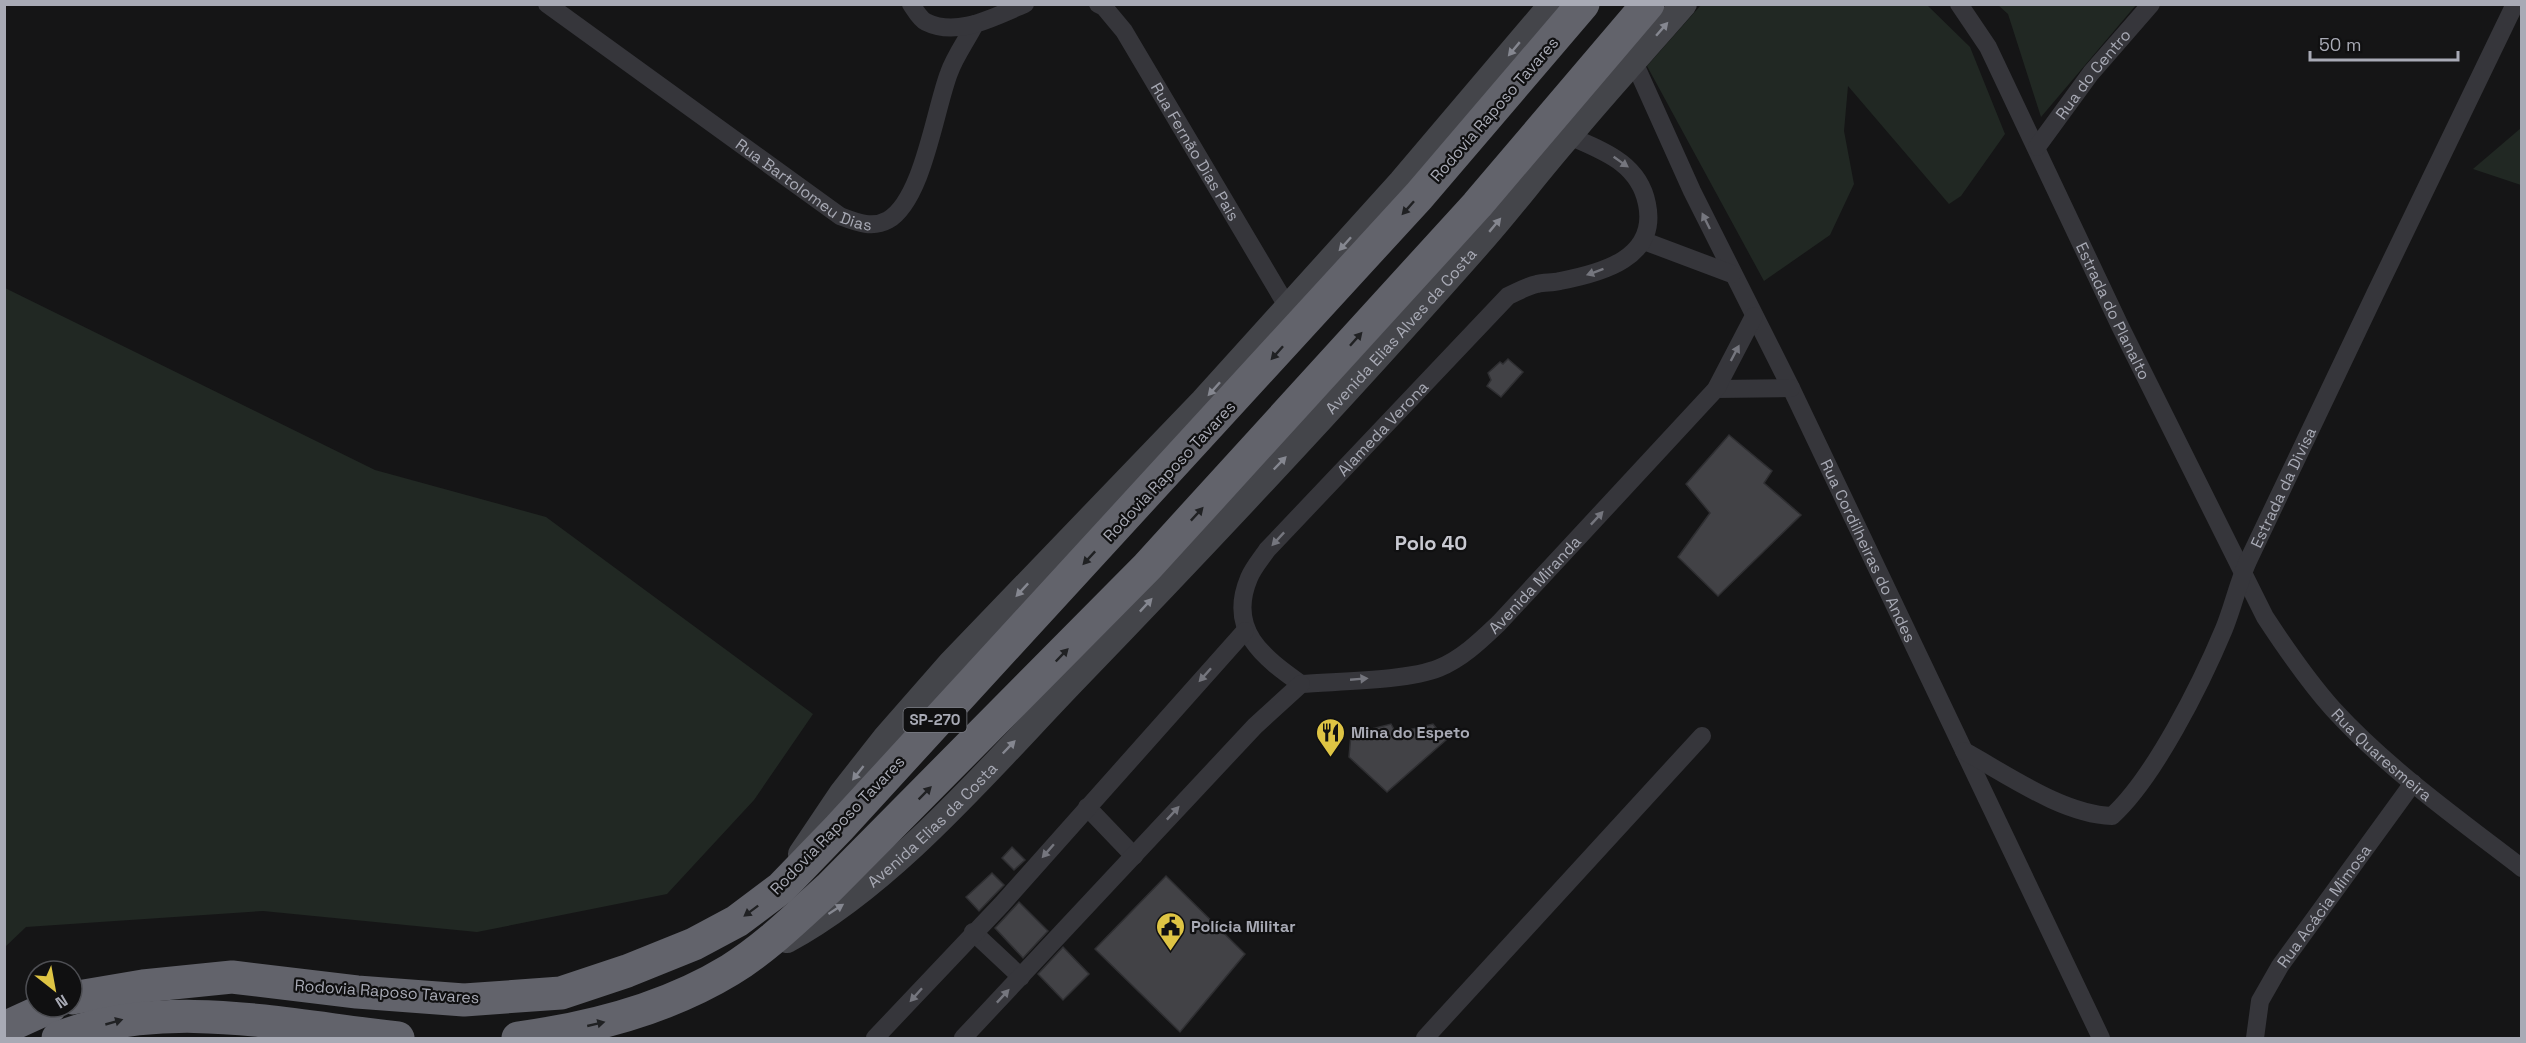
<svg xmlns="http://www.w3.org/2000/svg" width="2526" height="1043" viewBox="0 0 2526 1043" font-family="'Space Grotesk',sans-serif">
  <style>
    .green { fill: #212823 }
    .building { fill: #424246; stroke: #2f2f32; stroke-width: 1.5 }
    .lines { fill: none; stroke-linecap: round; stroke-linejoin: round }
    .street { stroke: #36363b; stroke-width: 18 }
    .secondary { stroke: #44454a; stroke-width: 26 }
    .highway { stroke: #62636b; stroke-width: 33 }
    .oneway { fill: #858790 }
    .oneway2 { fill: #75767e }
    .oneway3 { fill: #202123 }
    .labels { text-anchor: middle; stroke-width: 4.5; stroke-linejoin: round; paint-order: stroke }
    .shield { fill: #101011; stroke: #7a7c84; stroke-width: 1.5 }
    .shield-label { font-size: 15px; font-weight: bold; fill: #a8aab5 }
    .street-label { font-size: 16px; fill: #a8aab5; stroke: #101011 }
    .poi-label { font-size: 16px; font-weight: bold; fill: #a8aab5; stroke: #101011; text-anchor: start }
    .quarter-label { font-size: 20px; font-weight: bold; fill: #c8c9d1; stroke: #101011 }
  </style>
  <rect width="100%" height="100%" fill="#151516"/>
  <g class="green">
    <path d="M1701,5H1927L1970,47L2005,134L1961,196L1949,204L1848,86L1844,131L1854,184L1830,235L1764,281L1647,66Z"/>
    <path d="M1998,5H2136L2041,117L2008,14Z"/>
    <path d="M2521,128V185L2473,169Z"/>
    <path d="M5,288L375,470L546,517L813,714L754,800L667,894L477,932L263,911L26,927L5,947Z"/>
  </g>
  <g class="building">
    <path d="M1508,359L1523,372L1501,397L1487,386L1491,380L1488,373L1500,362L1503,364Z"/>
    <path d="M1729,435L1772,471L1764,483L1801,515L1718,596L1678,557L1710,513L1686,484Z"/>
    <path d="M1391,724L1396,733L1433,724L1446,740L1387,792L1349,757L1351,734Z"/>
    <path d="M1012,847L1025,860L1014,870L1002,858Z"/>
    <path d="M992,873L1004,885L979,911L966,897Z"/>
    <path d="M1166,876L1245,954L1180,1032L1095,949Z"/>
    <path d="M1019,902L1048,931L1023,958L995,928Z"/>
    <path d="M1063,947L1089,974L1063,1000L1038,974Z"/>
  </g>
  <g class="lines">
    <g class="street">
      <path id="s1" d="M547,4L840,216C856,222 872,229 888,220C923,200 935,109 949,73C955,56 967,40 975,24"/>
      <path d="M911,4C915,10 920,19 926,22C958,38 995,16 1025,4"/>
      <path id="s2" d="M1098,4L1104,7L1124,31L1287,306"/>
      <path id="s3" d="M1959,4L1988,47L2120,326L2265,617C2286,649 2308,681 2333,709C2388,769 2457,818 2522,868"/>
      <path id="s4" d="M1634,62L1692,191L1791,388L2101,1038"/>
      <path id="s5" d="M2037,147L2091,73L2151,4"/>
      <path d="M1644,241L1732,274"/>
      <path d="M1716,389L1791,388"/>
      <path id="s6" d="M1301,684C1263,657 1227,630 1249,578C1253,568 1261,559 1267,550L1508,296C1517,292 1527,286 1537,284C1544,282 1552,283 1560,281C1602,273 1658,258 1647,204C1639,163 1603,151 1569,136"/>
      <path id="s7" d="M1301,684C1338,681 1407,681 1439,668C1463,658 1481,640 1499,623L1716,389L1754,316"/>
      <path id="s8" d="M1964,751C2008,775 2062,814 2112,816C2154,778 2201,684 2224,629C2233,607 2238,583 2248,561C2336,375 2425,189 2515,4"/>
      <path d="M1087,807L1134,856"/>
      <path d="M973,932L1021,977"/>
      <path d="M875,1038L1002,904L1245,631"/>
      <path d="M963,1038L1255,726L1301,684"/>
      <path d="M1425,1038L1702,736"/>
      <path id="s9" d="M2255,1038L2260,1001L2280,966L2413,783"/>
    </g>
    <g class="secondary">
      <path d="M801,854L842,793L886,737L950,664L1203,401L1401,182L1552,4"/>
      <path id="s10" d="M787,940C893,883 992,765 1076,678C1215,534 1352,388 1484,238C1513,205 1539,170 1568,137C1605,92 1645,49 1684,4"/>
    </g>
    <g class="highway">
      <path d="M72,998L143,986L232,977L357,992L464,1000L561,993L627,971L694,944L737,921L781,888L839,828L1419,196L1583,4"/>
      <path d="M4,1028L50,1007"/>
      <path d="M58,1038C166,996 287,1026 398,1038"/>
      <path d="M518,1038C592,1028 666,1009 730,970C766,948 798,916 829,888L1147,567L1477,205L1648,4"/>
    </g>
  </g>
  <defs><path id="oneway-solid" d="M-6-.8H1V-3.2L6.5 0L1 3.2V.8H-6Z" transform="scale(1.5)"/></defs>
  <g class="oneway">
    <use href="#oneway-solid" transform="translate(1662 29) rotate(-49)"/>
    <use href="#oneway-solid" transform="translate(1514 49) rotate(130)"/>
    <use href="#oneway-solid" transform="translate(1495 225) rotate(-50)"/>
    <use href="#oneway-solid" transform="translate(1345 244) rotate(132)"/>
    <use href="#oneway-solid" transform="translate(1214 389) rotate(132)"/>
    <use href="#oneway-solid" transform="translate(1280 463) rotate(-46)"/>
    <use href="#oneway-solid" transform="translate(1022 590) rotate(133)"/>
    <use href="#oneway-solid" transform="translate(1146 605) rotate(-47)"/>
    <use href="#oneway-solid" transform="translate(1009 747) rotate(-46)"/>
    <use href="#oneway-solid" transform="translate(858 773) rotate(128)"/>
    <use href="#oneway-solid" transform="translate(836 909) rotate(-33)"/>
  </g>
  <g class="oneway2">
    <use href="#oneway-solid" transform="translate(1621 162) rotate(35)"/>
    <use href="#oneway-solid" transform="translate(1706 221) rotate(-116)"/>
    <use href="#oneway-solid" transform="translate(1595 272) rotate(160)"/>
    <use href="#oneway-solid" transform="translate(1735 353) rotate(-62)"/>
    <use href="#oneway-solid" transform="translate(1597 518) rotate(-47)"/>
    <use href="#oneway-solid" transform="translate(1278 539) rotate(133)"/>
    <use href="#oneway-solid" transform="translate(1205 675) rotate(132)"/>
    <use href="#oneway-solid" transform="translate(1359 679) rotate(-5)"/>
    <use href="#oneway-solid" transform="translate(1173 813) rotate(-47)"/>
    <use href="#oneway-solid" transform="translate(1048 851) rotate(131)"/>
    <use href="#oneway-solid" transform="translate(916 995) rotate(132)"/>
    <use href="#oneway-solid" transform="translate(1003 996) rotate(-47)"/>
  </g>
  <g class="oneway3">
    <use href="#oneway-solid" transform="translate(1408 208) rotate(132)"/>
    <use href="#oneway-solid" transform="translate(1356 339) rotate(-48)"/>
    <use href="#oneway-solid" transform="translate(1277 353) rotate(132)"/>
    <use href="#oneway-solid" transform="translate(1197 514) rotate(-47)"/>
    <use href="#oneway-solid" transform="translate(1089 558) rotate(133)"/>
    <use href="#oneway-solid" transform="translate(1062 655) rotate(-46)"/>
    <use href="#oneway-solid" transform="translate(925 793) rotate(-45)"/>
    <use href="#oneway-solid" transform="translate(751 911) rotate(143)"/>
    <use href="#oneway-solid" transform="translate(114 1022) rotate(-16)"/>
    <use href="#oneway-solid" transform="translate(596 1024) rotate(-13)"/>
  </g>
  <defs>
    <symbol id="restaurant-pin" viewBox="-11 -11 22 30"><path d="M0 17L-7.5 6A9.5 9.5 0 1 1 7.5 6Z" fill="#dec444" stroke="#101011"/><path d="M-5-6h1v4h1v-4h1v4h1v-4h1v5L-1.5 .5V6h-2V.5L-5-1ZM5-6V6H3V1.5H1.5Q1.5-4 5-6Z" fill="#111"/></symbol>
    <symbol id="civic-pin" viewBox="-11 -11 22 30"><path d="M0 17L-7.5 6A9.5 9.5 0 1 1 7.5 6Z" fill="#dec444" stroke="#101011"/><path d="M-.6-6.5H3V-4.5H.6V-3L4-1V1h2V6H-6V1h2V-1L-.6-3ZM-1.2 2.5V6h2.4V2.5Z" fill="#111"/></symbol>
  </defs>
  <g fill-rule="evenodd">
    <use href="#restaurant-pin" x="1314" y="716" width="33" height="45"/>
    <use href="#civic-pin" x="1154" y="910" width="33" height="45"/>
  </g>
  <g class="labels">
    <rect class="shield" x="903.5" y="708" width="63" height="24" rx="4.5"/>
    <g class="shield-label">
      <text x="935" y="725">SP-270</text>
    </g>
    <g class="street-label">
      <text dy="6" stroke="none"><textPath href="#s5" startOffset="92">Rua do Centro</textPath></text>
      <text transform="translate(1494 109) rotate(-49)" y="6">Rodovia Raposo Tavares</text>
      <text dy="6" stroke="none"><textPath href="#s2" startOffset="178">Rua Fernão Dias Pais</textPath></text>
      <text dy="6" stroke="none"><textPath href="#s1" startOffset="315">Rua Bartolomeu Dias</textPath></text>
      <text dy="6" stroke="none"><textPath href="#s3" startOffset="344">Estrada do Planalto</textPath></text>
      <text dy="6" stroke="none"><textPath href="#s10" startOffset="867">Avenida Elias Alves da Costa</textPath></text>
      <text dy="6" stroke="none"><textPath href="#s6" startOffset="332">Alameda Verona</textPath></text>
      <text transform="translate(1169 471) rotate(-47)" y="6">Rodovia Raposo Tavares</text>
      <text dy="6" stroke="none"><textPath href="#s8" startOffset="536">Estrada da Divisa</textPath></text>
      <text dy="6" stroke="none"><textPath href="#s4" startOffset="542">Rua Cordilheiras do Andes</textPath></text>
      <text dy="6" stroke="none"><textPath href="#s7" startOffset="267">Avenida Miranda</textPath></text>
      <text dy="6" stroke="none"><textPath href="#s3" startOffset="867">Rua Quaresmeira</textPath></text>
      <text dy="6" stroke="none"><textPath href="#s10" startOffset="186">Avenida Elias da Costa</textPath></text>
      <text transform="translate(837 825) rotate(-46)" y="6">Rodovia Raposo Tavares</text>
      <text dy="6" stroke="none"><textPath href="#s9" startOffset="152">Rua Acácia Mimosa</textPath></text>
      <text transform="translate(387 991) rotate(4)" y="6">Rodovia Raposo Tavares</text>
    </g>
    <g class="poi-label">
      <text x="1351" y="738">Mina do Espeto</text>
      <text x="1191" y="932">Polícia Militar</text>
    </g>
    <g class="quarter-label">
      <text x="1431" y="550">Polo 40</text>
    </g>
  </g>
  <rect width="2526" height="1043" fill="none" stroke="#a8aab5" stroke-width="12"/>
  <g transform="translate(54 989) rotate(149)"><circle r="28" fill="#101011" stroke="#4d4e53" stroke-width="1.5"/>
  <path d="M0-4.5L10 22L0 15L-10 22Z" fill="#dec444"/>
  <text y="-9" font-size="16" font-weight="bold" text-anchor="middle" fill="#a8aab5">N</text>
  </g>
  <path d="M2310 51v9h148v-9" fill="none" stroke="#a8aab5" stroke-width="3"/>
  <text x="2319" y="51" font-size="18" fill="#a8aab5" stroke="#101011" stroke-width="4.5" paint-order="stroke">50 m</text>
</svg>
